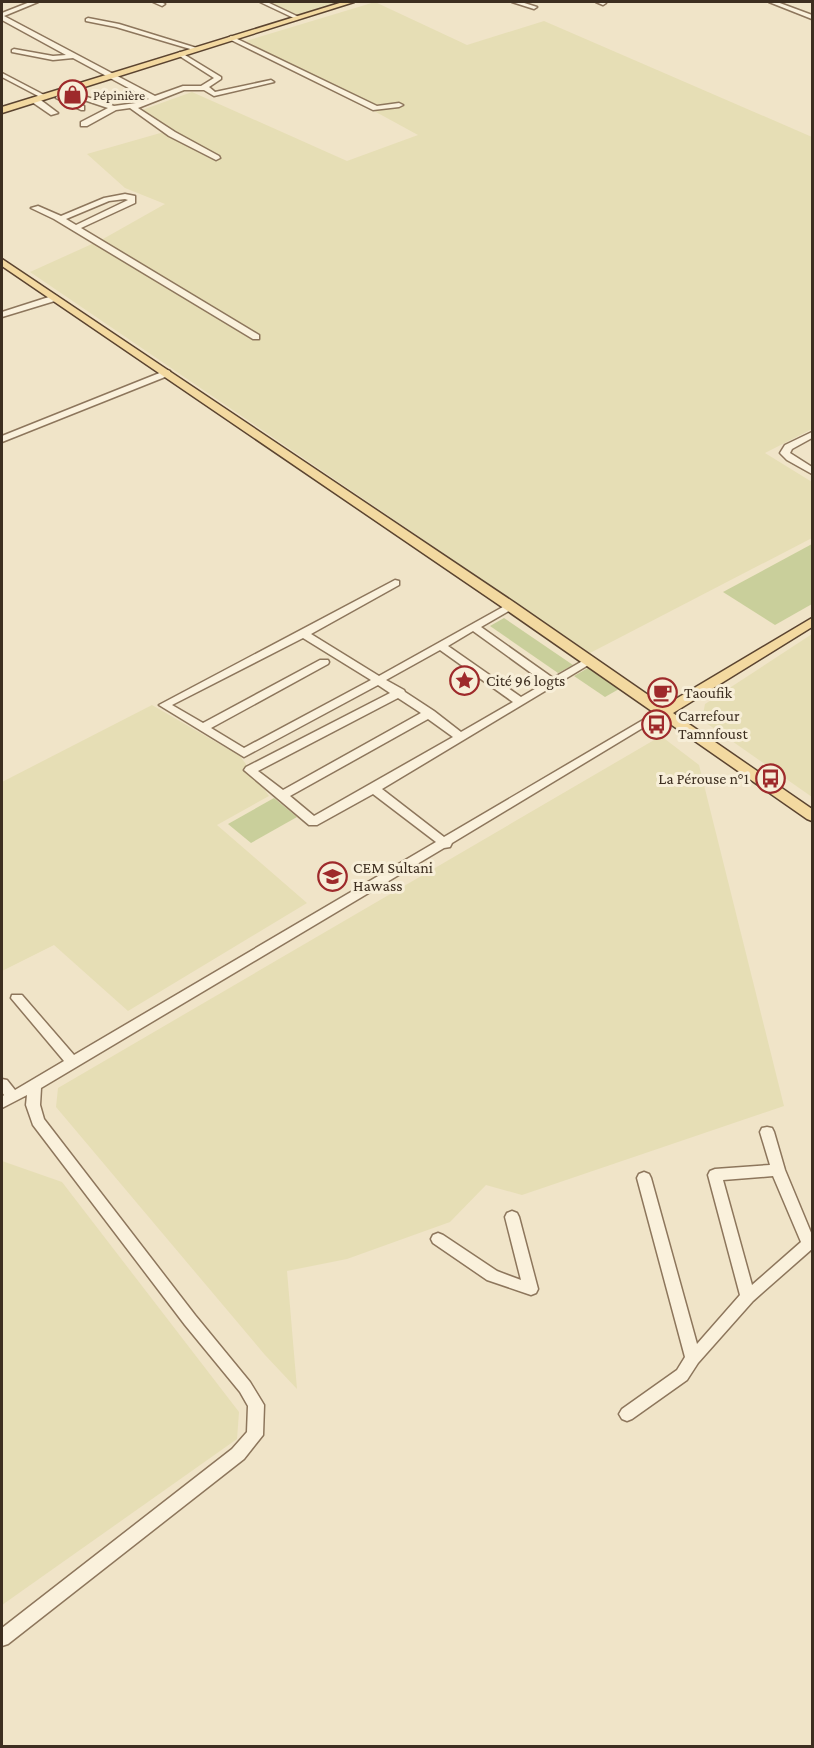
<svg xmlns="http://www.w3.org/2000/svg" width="814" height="1748" viewBox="0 0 814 1748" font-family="'Crimson Pro',serif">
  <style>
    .farmland { fill: #e6deb5 }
    .green { fill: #c9cf9b }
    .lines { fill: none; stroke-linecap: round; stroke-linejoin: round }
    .minor-casing { stroke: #8d765c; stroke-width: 3 }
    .major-casing { stroke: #5b4430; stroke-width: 3 }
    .minor { fill: #faf1dc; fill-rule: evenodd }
    .major { fill: #f3d9a0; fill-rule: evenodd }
    .labels { text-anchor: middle; stroke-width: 6; stroke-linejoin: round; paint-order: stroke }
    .far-poi-label { font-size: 14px; fill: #3d2e20; stroke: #f7eed8; text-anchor: start }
    .poi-label { font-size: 16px; fill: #3d2e20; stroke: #f7eed8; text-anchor: start }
  </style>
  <rect width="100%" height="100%" fill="#f0e4c8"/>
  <g class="farmland">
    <path d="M268,2H342L298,15Z"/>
    <path d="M375,2L467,45L544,21L812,137V429L765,453L812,482V538L590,653L30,272L103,239L165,204L125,188L87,154L171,130L142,110L192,92L347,161L418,135L246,41Z"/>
    <path d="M812,634V797L702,720L705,704Z"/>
    <path d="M152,705L240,756L269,796L217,825L307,903L128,1011L54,945L2,971V782Z"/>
    <path d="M661,736L699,765L784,1106L522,1195L486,1185L450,1222L347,1259L287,1271L297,1389L265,1355L56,1107L58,1088Z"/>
    <path d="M2,1161L62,1182L239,1412L237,1439L2,1605Z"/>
  </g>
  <g class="green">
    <path d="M812,544V604L775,625L723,592Z"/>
    <path d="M504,618L573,665L558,673L490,626Z"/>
    <path d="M588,668L619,689L605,697L574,676Z"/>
    <path d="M274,798L297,817L251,843L228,824Z"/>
  </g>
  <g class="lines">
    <defs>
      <g id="minor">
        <path d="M30,2H38L4,16L155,96L183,86H201L214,78L178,55L177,54L180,52L221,77V79L209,87L215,92L271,80L274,82L214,96L204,90H184L138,108L175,132L219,156L220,158L216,160L169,136L130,108L116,110L87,126H81V122L108,108L78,98L70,100L84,106V110H81L56,98L57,96L64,97L78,94L114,106L136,103L149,99L73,58L53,60L12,52V50L14,49L53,56L66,55L2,20V13Z"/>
        <path d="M153,2H161L165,4L162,6Z"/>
        <path d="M260,2H267L301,18L296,19Z"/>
        <path d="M512,2H521L537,7L534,9Z"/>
        <path d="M596,2H605L606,3L603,5Z"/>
        <path d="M769,2H777L812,15V19Z"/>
        <path d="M88,18L119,24L200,49L197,51L116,27L86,21V19Z"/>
        <path d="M231,36L377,106L399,103L403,105L399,107L373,110L229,39L228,38Z"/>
        <path d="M2,73L46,96L48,97L42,98L2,77Z"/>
        <path d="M32,98H38L58,113L51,115L32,102Z"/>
        <path d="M125,194L135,196V203L81,228L259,335V339H253L54,219L31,208L38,206L61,216L104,198ZM125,199L128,200L76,225L66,219L109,201Z"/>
        <path d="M55,295L59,298L58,300L2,317V312Z"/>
        <path d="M167,370L170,371V375L2,442V436Z"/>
        <path d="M812,432V438L792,449L790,453L812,467V474L787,460L780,453L785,445Z"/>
        <path d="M395,580L399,581V585L311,634L379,676L510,603L514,604L515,606L514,608L481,627L553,678L586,659L590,658L595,661L382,789L444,837L660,710L664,709L669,712L452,843L450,847L444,848L41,1088L40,1105L44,1119L195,1315L250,1382L261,1400L264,1405L263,1435L244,1459L8,1644L2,1646V1628L232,1449L247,1432L248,1406L240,1392L185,1325L33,1125L26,1105L27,1095L2,1108V1097L4,1095L2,1092V1079L7,1080L15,1090L64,1061L11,998L12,995H22L74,1055L436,842L373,794L317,825H309L244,770L246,767L390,693L378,685L244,757L159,705ZM473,631L545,683L521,697L448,646ZM303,638L371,680L244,748L211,728L328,664L329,662L328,660H320L203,723L172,705ZM440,650L513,702L461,732L434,711L405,692L404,690L386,680ZM398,698L421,713L283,790L258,771ZM428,719L453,737L314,816L290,796Z"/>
        <path d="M767,1127L772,1128L774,1132L785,1170L812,1235V1249L753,1301L698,1363L687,1380L632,1419L627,1421L622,1419L619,1414L622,1409L677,1370L685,1357L637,1178L639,1174L644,1172L649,1174L651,1178L697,1344L740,1295L708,1175L710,1171L715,1169L770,1165L760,1132L762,1128ZM773,1176L801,1242L752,1285L723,1180Z"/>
        <path d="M512,1211L517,1213L519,1217L538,1289L536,1293L531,1295L487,1280L433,1243L431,1239L433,1235L438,1233L443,1235L497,1271L521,1280L505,1217L507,1213Z"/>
      </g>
      <g id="major">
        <path d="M343,2H354L2,113V107Z"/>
        <path d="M2,259L515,603L664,706L812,618V627L673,713L812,809V821L807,819L505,609L2,266Z"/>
      </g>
    </defs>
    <use href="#minor" class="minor-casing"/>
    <use href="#major" class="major-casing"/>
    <use href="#minor" class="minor"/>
    <use href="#major" class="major"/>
  </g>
  <defs>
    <symbol id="shop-ring" viewBox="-11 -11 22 22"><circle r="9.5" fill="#f7eed8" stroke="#9e2a2b" stroke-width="1.5"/><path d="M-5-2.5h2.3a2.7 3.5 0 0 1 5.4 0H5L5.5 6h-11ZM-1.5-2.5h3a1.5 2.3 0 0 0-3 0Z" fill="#9e2a2b"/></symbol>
    <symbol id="sight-ring" viewBox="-11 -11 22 22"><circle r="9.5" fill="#f7eed8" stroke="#9e2a2b" stroke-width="1.5"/><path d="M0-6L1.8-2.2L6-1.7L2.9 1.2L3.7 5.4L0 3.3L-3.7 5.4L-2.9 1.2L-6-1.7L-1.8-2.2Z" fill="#9e2a2b"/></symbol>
    <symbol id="cafe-ring" viewBox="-11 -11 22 22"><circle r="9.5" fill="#f7eed8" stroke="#9e2a2b" stroke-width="1.5"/><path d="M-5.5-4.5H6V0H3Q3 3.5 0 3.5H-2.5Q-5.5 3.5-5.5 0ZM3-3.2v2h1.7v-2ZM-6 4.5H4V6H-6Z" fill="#9e2a2b"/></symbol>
    <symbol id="bus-ring" viewBox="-11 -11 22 22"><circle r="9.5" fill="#f7eed8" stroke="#9e2a2b" stroke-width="1.5"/><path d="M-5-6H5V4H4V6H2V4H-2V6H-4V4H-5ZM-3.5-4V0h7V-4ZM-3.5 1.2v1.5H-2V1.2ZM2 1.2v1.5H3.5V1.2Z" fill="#9e2a2b"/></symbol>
    <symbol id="school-ring" viewBox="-11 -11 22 22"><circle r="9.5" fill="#f7eed8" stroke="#9e2a2b" stroke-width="1.5"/><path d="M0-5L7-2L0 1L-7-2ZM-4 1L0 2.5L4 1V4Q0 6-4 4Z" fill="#9e2a2b"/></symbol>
  </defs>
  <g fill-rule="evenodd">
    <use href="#shop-ring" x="56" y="78" width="33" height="33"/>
    <use href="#sight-ring" x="448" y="664" width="33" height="33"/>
    <use href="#cafe-ring" x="646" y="676" width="33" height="33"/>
    <use href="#bus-ring" x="640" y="708" width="33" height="33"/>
    <use href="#bus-ring" x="754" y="762" width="33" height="33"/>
    <use href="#school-ring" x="316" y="860" width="33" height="33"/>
  </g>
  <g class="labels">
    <g class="far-poi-label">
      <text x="93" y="100">Pépinière</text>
    </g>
    <g class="poi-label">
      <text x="486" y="686">Cité 96 logts</text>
      <text x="684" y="698">Taoufik</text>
      <text x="678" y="721">Carrefour<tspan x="678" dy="18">Tamnfoust</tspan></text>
      <text x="749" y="784" text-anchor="end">La Pérouse n°1</text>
      <text x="353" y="873">CEM Sultani<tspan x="353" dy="18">Hawass</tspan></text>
    </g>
  </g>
  <rect width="814" height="1748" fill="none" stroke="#3d2e20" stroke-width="6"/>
</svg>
